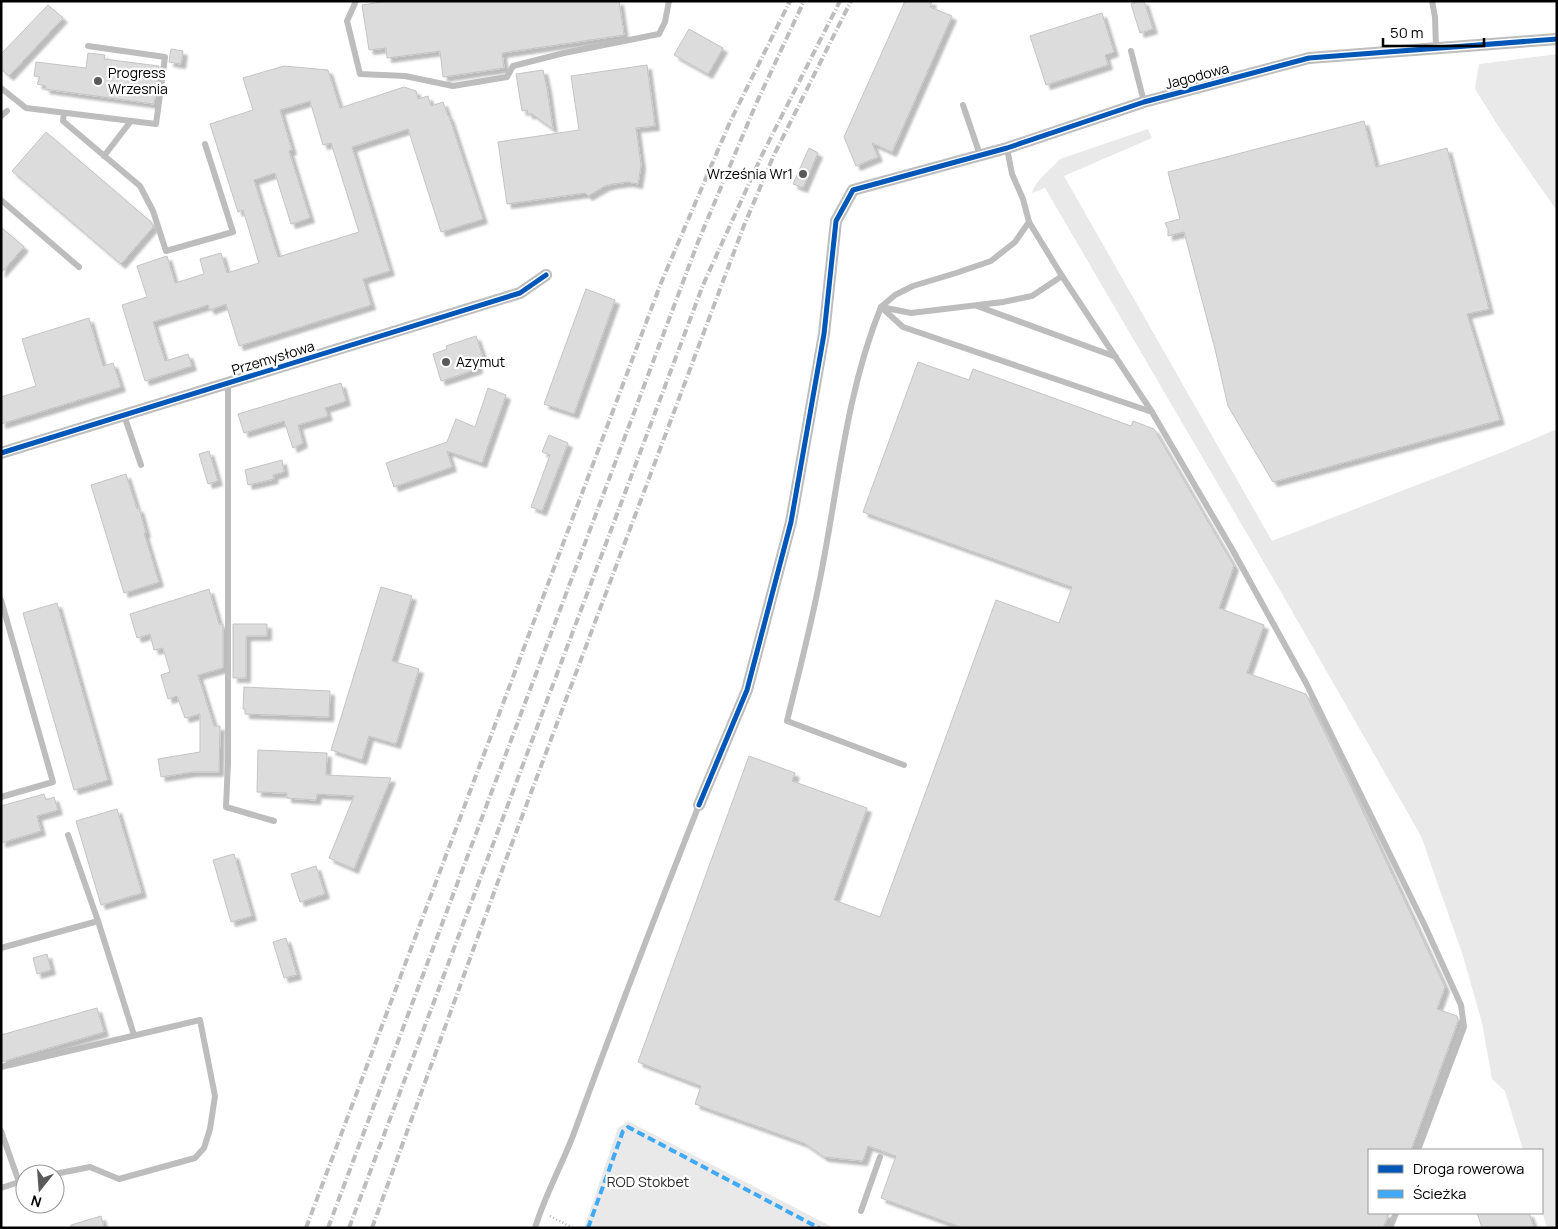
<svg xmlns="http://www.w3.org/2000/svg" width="1558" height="1229" viewBox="0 0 1558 1229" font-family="Manrope,sans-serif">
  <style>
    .green { fill: #e9e9e9 }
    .building { fill: #dcdcdc; stroke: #c4c4c4; fill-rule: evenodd; filter: url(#shadow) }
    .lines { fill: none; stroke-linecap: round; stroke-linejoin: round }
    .path { stroke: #b8b8b8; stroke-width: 2.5; stroke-dasharray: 1 2.5; stroke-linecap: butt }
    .service { stroke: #bdbdbd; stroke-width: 6 }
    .minor { stroke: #bdbdbd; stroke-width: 12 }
    .rail { stroke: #bdbdbd; stroke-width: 4; stroke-dasharray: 8 2.5 1 2.5; stroke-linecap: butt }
    .quiet { stroke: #3fa9f5; stroke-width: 4; stroke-dasharray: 8 4; stroke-linecap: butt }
    .cycleway-casing { stroke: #fff; stroke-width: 8 }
    .cycleway { stroke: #0057b8; stroke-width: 5 }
    .poi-dot { fill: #595959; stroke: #fff; stroke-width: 2 }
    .labels { text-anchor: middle; stroke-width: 4.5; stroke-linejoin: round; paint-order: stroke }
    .poi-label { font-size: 14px; fill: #000; stroke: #fff; text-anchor: start }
    .street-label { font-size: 14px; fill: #000; stroke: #fff }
    .park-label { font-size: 14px; fill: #2e2e2e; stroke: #fff }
  </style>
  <defs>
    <filter id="shadow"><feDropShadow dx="4.5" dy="4.5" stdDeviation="1" flood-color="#0004"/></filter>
  </defs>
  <rect width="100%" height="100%" fill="#fff"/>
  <g class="green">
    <path d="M1557,54V211L1500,129L1475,89L1479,64Z"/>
    <path d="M1148,129L1152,138L1064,176L1272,541L1505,451L1557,429V1228H1547L1542,1211V1150H1523L1505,1091L1492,1079L1482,1023L1463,956L1421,836L1281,592L1045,188L1032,193C1036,179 1050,171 1060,159Z"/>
    <path d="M628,1121L834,1228H584L618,1128Z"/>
  </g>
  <g class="building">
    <path d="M388,1H619L624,35L502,53L504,68L443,77L440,51L387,58L386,48L369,50L362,5Z"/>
    <path d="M905,1H932L930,7L952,16L892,152L872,143L878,157L856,166L844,137Z"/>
    <path d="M1139,1H1144L1153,29L1140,33L1131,4Z"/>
    <path d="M48,5L63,18L9,76L1,69V54Z"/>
    <path d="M1102,13L1114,52L1105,55L1108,65L1046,85L1030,36Z"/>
    <path d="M689,29L723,48L708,74L674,55Z"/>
    <path d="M171,49L183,51L181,64L169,62Z"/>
    <path d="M88,53L105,55L104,59L159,66L154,104L45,89L46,86L37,84L40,77L34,76L36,62L86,68Z"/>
    <path d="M647,65L655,126L636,128L641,165L638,184L628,182L613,184L605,186L588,196L585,193L507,204L498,142L579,130L571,76Z"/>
    <path d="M284,66L328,70L340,108L404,87L416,91L418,99L428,96L431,106L443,102L448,116H449L483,219L441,232L408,129L352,147L390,271L363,279L371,305L239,346L226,304L210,310L208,305L153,322L165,361L188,354L192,366L145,381L122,305L147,297L137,266L167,256L175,283L204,274L200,259L221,253L227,273L259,263L243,210L238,212L210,124L253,110L243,78ZM310,101L323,145L331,143L359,232L278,257L254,180L275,173L291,224L310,218L289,151L292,150L280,110Z"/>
    <path d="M543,70L547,88L553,129L532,114H528L527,110L522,111L516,74Z"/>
    <path d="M1364,121L1376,167L1447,148L1489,309L1467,314L1500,420L1273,482L1228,406L1215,349L1184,232L1168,236V229L1165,223L1180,219L1168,172Z"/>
    <path d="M46,132L151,222L153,227L121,264L12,171Z"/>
    <path d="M809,148L818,153L803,188L793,184Z"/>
    <path d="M1,227L24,247L1,273Z"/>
    <path d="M586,289L615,300L574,414L544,404Z"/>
    <path d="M89,318L103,366L113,363L121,387L1,424V397L36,386L22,339Z"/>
    <path d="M476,336L484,360L477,362L478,369L441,381L433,354L447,349L446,346Z"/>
    <path d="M918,362L969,380L973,369L1131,426L1133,421L1154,429L1234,566L1219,608L1264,625L1247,673L1306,694L1358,801L1445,987L1437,1009L1457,1016L1458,1021L1411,1150H1369V1213H1389L1383,1228H963L881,1198L896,1156L868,1146L863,1161L824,1157L804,1143L695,1104L701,1086L638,1062L749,756L795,773L792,781L867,808L834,900L880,917L996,600L1059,623L1072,587L863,512Z"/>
    <path d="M341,383L346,401L325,408L328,416L298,425L303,443L293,448L284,421L244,433L238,414Z"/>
    <path d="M488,388L506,395L482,463L447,451L452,467L394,487L386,463L447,442L456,419L475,427Z"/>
    <path d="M549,435L568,443L542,511L531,507L550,455L542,452Z"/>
    <path d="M209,451L218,481L208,484L199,454Z"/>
    <path d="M282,460L284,472L273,475L274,479L248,485L245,470Z"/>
    <path d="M126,474L137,509L139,508L146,533H144L159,582L124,593L91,485Z"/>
    <path d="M381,587L412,596L392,661L419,669L396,744L369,736L362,760L331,750Z"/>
    <path d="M209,589L219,624H223V668L198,675L214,726H220L219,772H192L161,777L158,759L200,752V714L185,718L177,696L168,699L161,675L170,672L163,648L154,650L150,634L137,638L130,614Z"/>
    <path d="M57,603L108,780L74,790L23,613Z"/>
    <path d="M233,624H267V636H246V678H233Z"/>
    <path d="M244,687L330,691L329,717L245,714V709H243Z"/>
    <path d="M258,750L327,753L326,775L391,778L354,869L329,858L354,796L317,794L316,800L287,798V793L257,792Z"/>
    <path d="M44,794L46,800L54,797L58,810L37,816L41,831L1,843V806Z"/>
    <path d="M117,809L142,893L101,905L76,821Z"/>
    <path d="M234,854L252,916L231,922L213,860Z"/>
    <path d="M316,866L325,894L300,902L291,874Z"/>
    <path d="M286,938L297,975L284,978L273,942Z"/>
    <path d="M47,954L51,970L37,974L33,958Z"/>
    <path d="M97,1008L104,1032L1,1062V1035Z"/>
    <path d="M1477,1213H1529L1534,1228H1482Z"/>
    <path d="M101,1216L104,1228H71V1225Z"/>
  </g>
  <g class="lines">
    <path class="path" d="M550,1216L573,1228"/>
    <g class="service">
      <path d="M356,1L347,21L360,74L405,76L453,86L507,77L513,66L564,53L659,34L665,22L669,1"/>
      <path d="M1432,1L1435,17L1436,47"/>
      <path d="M1131,51L1144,102"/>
      <path d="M1,88L26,108L156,124L165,57L88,46"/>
      <path d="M963,105L980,155"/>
      <path d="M64,113L63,121L140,186L153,211L166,251L233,232L205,144"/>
      <path d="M1,116L7,111"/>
      <path d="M1007,148L1012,174L1023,199L1029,222L1062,276L1152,412L1232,549L1306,683L1425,926L1461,1005L1464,1027L1418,1150"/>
      <path d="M104,156L131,121"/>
      <path d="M1,200L79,267"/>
      <path d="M1029,222L1015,242L991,261L956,273L913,286L895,295L881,307L903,327L1152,412"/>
      <path d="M977,306L1116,357"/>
      <path d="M228,383V762L226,807L274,821"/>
      <path d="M124,415L141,465"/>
      <path d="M1,600L53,782L1,797"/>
      <path d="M904,765L787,721C798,676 810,630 819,584C838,492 845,395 881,307L911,313L1003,302L1032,296L1062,276"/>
      <path d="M98,921L134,1035"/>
      <path d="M1,948L98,921L68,835"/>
      <path d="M1,1067L200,1020L215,1096L210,1129L204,1148L195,1158L119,1179L90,1167L55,1174"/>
      <path d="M1,1131L19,1182L25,1181"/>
      <path d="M1,1188L19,1182"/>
      <path d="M861,1211L880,1157"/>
      <path d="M535,1228C545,1195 562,1165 574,1133C614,1023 656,914 699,805"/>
      <path d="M1390,1228L1396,1213"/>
    </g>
    <g class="minor">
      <path d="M1,453L520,293L546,275"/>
      <path d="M699,805L747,690L791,522L824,334L836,221L853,190L1007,148L1144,102L1309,58L1557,39"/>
    </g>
    <g class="rail">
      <path d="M306,1228L661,283L730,122L790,1"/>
      <path d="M328,1228L698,242L756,104L804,1"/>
      <path d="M349,1228L703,285L762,155L840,1"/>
      <path d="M372,1228L508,854L743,228L773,157L851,1"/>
    </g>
    <path class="quiet" d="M588,1228L623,1131L628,1127L819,1228"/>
    <defs>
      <g id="cycleway">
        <path d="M1,453L520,293L546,275"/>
        <path d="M699,805L747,690L791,522L824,334L836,221L853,190L1007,148L1144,102L1309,58L1557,39"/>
      </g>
    </defs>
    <use href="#cycleway" class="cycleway-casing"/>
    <use href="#cycleway" class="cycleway"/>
  </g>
  <g class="poi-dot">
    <circle cx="98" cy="81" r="5"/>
    <circle cx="803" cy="174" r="5"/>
    <circle cx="446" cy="362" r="5"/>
  </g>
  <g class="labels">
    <g class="poi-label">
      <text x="108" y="78">Progress<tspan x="108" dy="16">Wrzesnia</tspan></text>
      <text x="793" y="179" text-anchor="end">Września Wr1</text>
      <text x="456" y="367">Azymut</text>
    </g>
    <g class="street-label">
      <text transform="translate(1197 76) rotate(-15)" y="5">Jagodowa</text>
      <text transform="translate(273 358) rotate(-17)" y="5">Przemysłowa</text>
    </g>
    <g class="park-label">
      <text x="648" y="1187">ROD Stokbet</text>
    </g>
  </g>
  <rect width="1558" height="1229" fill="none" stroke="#000000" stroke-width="5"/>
  <rect x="1368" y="1149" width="175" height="65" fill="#ffffff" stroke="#999999"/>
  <rect x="1378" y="1165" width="25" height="8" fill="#0057b8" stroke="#999999"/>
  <text x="1413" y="1174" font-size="15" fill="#000000">Droga rowerowa</text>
  <rect x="1378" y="1190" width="25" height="8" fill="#3fa9f5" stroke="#999999"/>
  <text x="1413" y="1199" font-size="15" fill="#000000">Ścieżka</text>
  <g transform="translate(40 1189) rotate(197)"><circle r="24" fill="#ffffff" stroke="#999999"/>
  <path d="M0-4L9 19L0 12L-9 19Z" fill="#595959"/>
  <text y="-8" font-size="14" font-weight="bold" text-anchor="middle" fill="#000000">N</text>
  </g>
  <path d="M1383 38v8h101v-8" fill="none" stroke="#000000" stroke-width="2.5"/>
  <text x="1390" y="38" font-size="15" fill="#000000" stroke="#ffffff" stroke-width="4" paint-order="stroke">50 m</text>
</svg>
